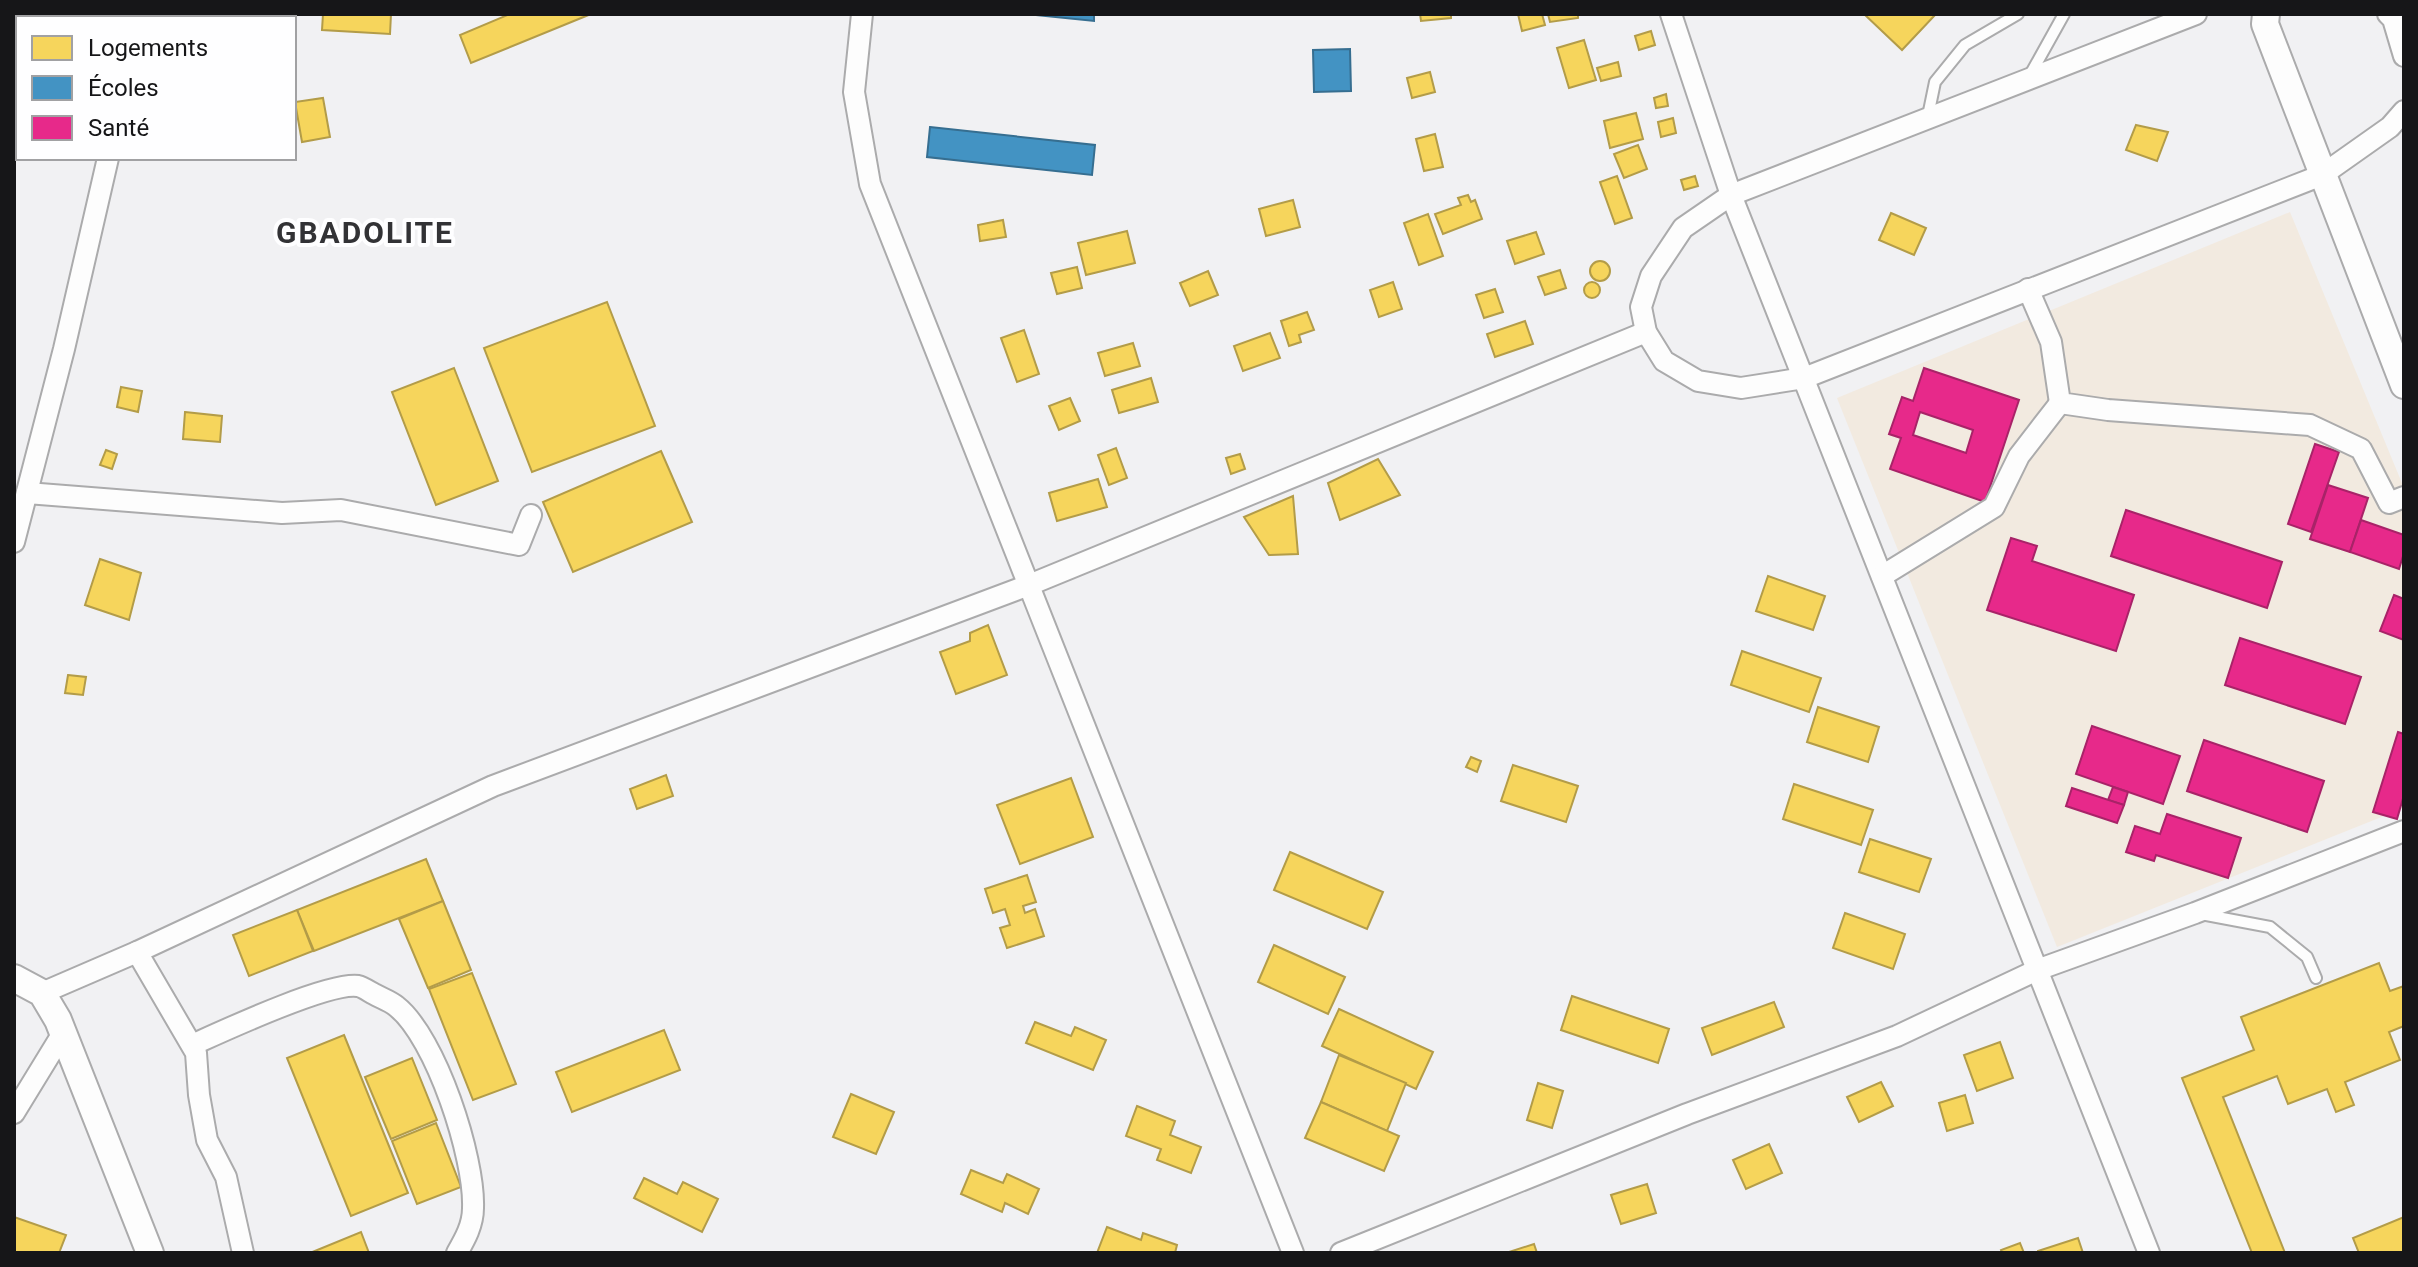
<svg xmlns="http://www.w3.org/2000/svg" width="2418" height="1267" viewBox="0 0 2418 1267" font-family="Roboto,sans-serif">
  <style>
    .medical { fill: #f2eae0 }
    .homes { fill: #f6d55c; stroke: #b39c48; stroke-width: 2 }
    .schools { fill: #4393c3; stroke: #366e90; stroke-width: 2 }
    .health { fill: #e7298a; stroke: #a82368; stroke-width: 2; fill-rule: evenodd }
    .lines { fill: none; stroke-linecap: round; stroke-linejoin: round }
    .service-casing { stroke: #ababac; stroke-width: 14 }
    .minor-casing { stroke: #ababac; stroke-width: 24 }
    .tertiary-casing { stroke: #ababac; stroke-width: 30 }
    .service { stroke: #fdfdfd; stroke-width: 10 }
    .minor { stroke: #fdfdfd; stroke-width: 20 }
    .tertiary { stroke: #fdfdfd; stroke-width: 26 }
    .labels { text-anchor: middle; stroke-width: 8; stroke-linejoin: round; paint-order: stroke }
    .district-label { font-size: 30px; font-weight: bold; letter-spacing: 2px; fill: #323235; stroke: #fefeff }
  </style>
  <rect width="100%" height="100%" fill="#f1f1f3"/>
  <path class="medical" d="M2290,212L2404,488V808L2057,947L1837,398Z"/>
  <g class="homes">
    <path d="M323,14H391L390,34L322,30Z"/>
    <path d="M510,14H591L471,63L460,35Z"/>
    <path d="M1420,14H1451V18L1421,21Z"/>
    <path d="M1518,14H1542L1545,25L1522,31Z"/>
    <path d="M1548,14H1578V18L1550,22Z"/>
    <path d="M1864,14H1936L1902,50Z"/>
    <path d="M1651,31L1655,45L1639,50L1635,36Z"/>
    <path d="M1584,40L1596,80L1569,88L1557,48Z"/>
    <path d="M1618,62L1621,76L1601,81L1597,68Z"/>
    <path d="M1430,72L1435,92L1412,98L1407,78Z"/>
    <path d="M1666,94L1668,106L1656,108L1654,98Z"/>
    <path d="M323,98L330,137L302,142L295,102Z"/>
    <path d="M1636,113L1643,139L1610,148L1604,121Z"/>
    <path d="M1673,118L1676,133L1661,137L1658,122Z"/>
    <path d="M2136,125L2168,132L2157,161L2126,150Z"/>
    <path d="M1435,134L1443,167L1424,171L1416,139Z"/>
    <path d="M1638,145L1647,169L1624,178L1614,154Z"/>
    <path d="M1617,176L1632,218L1615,224L1600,182Z"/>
    <path d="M1695,176L1698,186L1684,190L1681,180Z"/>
    <path d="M1468,195L1471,202L1475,200L1482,219L1443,234L1435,214L1461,205L1458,198Z"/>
    <path d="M1293,200L1300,227L1266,236L1259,209Z"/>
    <path d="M1891,213L1926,228L1914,255L1879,240Z"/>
    <path d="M1428,214L1443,256L1419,265L1404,223Z"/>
    <path d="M1003,220L1006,237L980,241L978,225Z"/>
    <path d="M1127,231L1135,263L1086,275L1078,243Z"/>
    <path d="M1536,232L1544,254L1515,264L1507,241Z"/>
    <circle cx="1600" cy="271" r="10"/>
    <path d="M1077,267L1082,288L1057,294L1051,273Z"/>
    <path d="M1560,270L1566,288L1545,295L1538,277Z"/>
    <path d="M1208,271L1218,295L1190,306L1180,283Z"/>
    <path d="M1393,282L1402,309L1379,317L1370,290Z"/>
    <circle cx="1592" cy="290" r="8"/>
    <path d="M1495,289L1503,312L1484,318L1476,295Z"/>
    <path d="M607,302L655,426L532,472L484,348Z"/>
    <path d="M1307,312L1314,330L1299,335L1301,342L1289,346L1281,321Z"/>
    <path d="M1525,321L1533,344L1495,357L1487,334Z"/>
    <path d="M1024,330L1039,374L1017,382L1001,338Z"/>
    <path d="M1270,333L1280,358L1243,371L1234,346Z"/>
    <path d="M1133,343L1140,366L1105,376L1098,353Z"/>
    <path d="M454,368L498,481L436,505L392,392Z"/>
    <path d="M1151,378L1158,402L1119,413L1112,390Z"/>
    <path d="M121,387L142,391L138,412L117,407Z"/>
    <path d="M1070,398L1080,421L1059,430L1049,406Z"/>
    <path d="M185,412L222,416L220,442L183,439Z"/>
    <path d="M1116,448L1127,478L1109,485L1098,455Z"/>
    <path d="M106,450L117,454L112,469L100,465Z"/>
    <path d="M661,451L692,522L573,572L543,502Z"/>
    <path d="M1240,454L1245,469L1231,474L1226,458Z"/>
    <path d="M1378,459L1400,495L1340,520L1328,483Z"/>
    <path d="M1098,479L1107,507L1057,521L1049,493Z"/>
    <path d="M1293,496L1298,554L1269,555L1244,517Z"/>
    <path d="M100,559L141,573L129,620L85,605Z"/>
    <path d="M1768,576L1825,596L1813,630L1756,611Z"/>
    <path d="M988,625L1007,675L956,694L940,652L970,641V633Z"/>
    <path d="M1742,651L1821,678L1809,712L1731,685Z"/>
    <path d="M68,675L86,677L83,695L65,693Z"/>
    <path d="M1818,707L1879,727L1868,762L1807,742Z"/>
    <path d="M1471,757L1481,761L1477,772L1466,767Z"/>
    <path d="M1513,765L1578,786L1566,822L1501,801Z"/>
    <path d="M666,775L673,796L637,809L630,789Z"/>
    <path d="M1071,778L1093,837L1020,864L997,805Z"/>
    <path d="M1794,784L1873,810L1861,845L1783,819Z"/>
    <path d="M1870,839L1931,859L1919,892L1859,872Z"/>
    <path d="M1290,852L1383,892L1367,929L1274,890Z"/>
    <path d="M426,859L443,901L314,951L297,910Z"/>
    <path d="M1027,875L1036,902L1023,906L1025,913L1035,909L1044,936L1007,948L1000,928L1010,925L1005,909L993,913L985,889Z"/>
    <path d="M443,901L471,970L428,988L399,919Z"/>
    <path d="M297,910L313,951L249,976L233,935Z"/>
    <path d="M1845,913L1905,934L1893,969L1833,948Z"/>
    <path d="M1274,945L1345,977L1328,1014L1258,982Z"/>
    <path d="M2379,963L2390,991L2404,986V1026L2389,1032L2400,1060L2345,1082L2354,1105L2336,1112L2327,1089L2288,1104L2277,1076L2223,1097L2285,1253H2252L2182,1078L2254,1050L2241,1017Z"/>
    <path d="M472,973L516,1084L473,1100L429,989Z"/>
    <path d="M1572,996L1669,1029L1658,1063L1561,1030Z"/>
    <path d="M1774,1002L1784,1027L1712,1055L1702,1028Z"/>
    <path d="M1339,1009L1433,1052L1416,1089L1322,1046Z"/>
    <path d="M1035,1022L1071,1036L1075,1027L1106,1040L1093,1070L1026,1043Z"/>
    <path d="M664,1030L680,1070L572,1112L556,1072Z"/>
    <path d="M344,1035L408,1193L351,1216L287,1058Z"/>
    <path d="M2000,1042L2013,1078L1977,1091L1964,1055Z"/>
    <path d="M1339,1055L1406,1083L1387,1131L1321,1102Z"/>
    <path d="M412,1058L437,1120L391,1139L365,1077Z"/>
    <path d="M1881,1082L1893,1106L1859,1122L1847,1097Z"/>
    <path d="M1538,1083L1563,1091L1552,1128L1527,1120Z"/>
    <path d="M851,1094L894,1112L876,1154L833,1137Z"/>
    <path d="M1965,1095L1973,1123L1947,1131L1939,1103Z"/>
    <path d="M1321,1102L1399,1136L1384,1171L1305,1138Z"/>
    <path d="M1137,1106L1175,1121L1170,1135L1201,1147L1191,1173L1157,1160L1161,1149L1126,1136Z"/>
    <path d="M436,1123L461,1187L417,1204L392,1141Z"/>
    <path d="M1769,1144L1782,1173L1746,1189L1733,1160Z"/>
    <path d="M971,1170L1003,1183L1007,1174L1039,1189L1028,1214L1005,1203L1002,1212L961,1194Z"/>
    <path d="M644,1178L677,1194L683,1182L718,1199L702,1232L634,1198Z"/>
    <path d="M1647,1184L1656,1213L1621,1224L1611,1195Z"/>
    <path d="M14,1217L66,1235L59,1253H14Z"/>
    <path d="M2404,1217V1253H2359L2353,1238Z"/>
    <path d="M1107,1227L1141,1240L1143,1233L1177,1245L1175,1253H1097Z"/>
    <path d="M361,1232L369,1253H310Z"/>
    <path d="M2078,1238L2083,1253H2038V1251Z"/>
    <path d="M2020,1243L2024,1253H2002L2001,1250Z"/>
    <path d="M1534,1244L1537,1253H1506Z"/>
  </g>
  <g class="schools">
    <path d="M1026,14H1094V21Z"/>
    <path d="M1350,49L1351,91L1314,92L1313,50Z"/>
    <path d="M930,127L1095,145L1092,175L927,157Z"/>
  </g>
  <g class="health">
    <path d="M1924,368L2019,400L1985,502L1890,469L1901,438L1889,434L1902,397L1913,401ZM1920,412L1973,430L1966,453L1913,435Z"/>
    <path d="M2315,444L2339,452L2311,532L2288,524Z"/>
    <path d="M2328,485L2368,498L2350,552L2310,539Z"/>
    <path d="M2126,510L2282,562L2267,608L2111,556Z"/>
    <path d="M2361,520L2404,535V553L2399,569L2350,552Z"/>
    <path d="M2011,538L2037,546L2032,561L2134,595L2116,651L1987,610Z"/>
    <path d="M2394,595L2404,599V640L2380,631Z"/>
    <path d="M2240,638L2361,677L2345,724L2225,685Z"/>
    <path d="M2092,726L2180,756L2163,804L2076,774Z"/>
    <path d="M2398,732L2404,734V795L2397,819L2373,812Z"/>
    <path d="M2204,740L2324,781L2307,832L2187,791Z"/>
    <path d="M2113,787L2128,792L2124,805L2108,800Z"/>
    <path d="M2072,788L2124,805L2117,823L2066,806Z"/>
    <path d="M2167,814L2241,838L2228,878L2156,855L2154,861L2126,852L2135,826L2160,834Z"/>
  </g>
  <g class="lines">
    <defs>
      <g id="service">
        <path d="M2030,75L2064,14"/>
        <path d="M1928,116L1935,82L1965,45L2018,14"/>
        <path d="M2201,914L2270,927L2307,957L2316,978"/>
      </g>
      <g id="minor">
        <path d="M862,14L854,92L870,184L1293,1253"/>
        <path d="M1671,14L1731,195L2149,1253"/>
        <path d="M2196,14L1731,195L1683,228L1651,276L1641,307L1646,332L1664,361L1698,381L1741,388L1804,378L2322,175L2390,127L2404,111"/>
        <path d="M2388,14L2393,19L2404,56"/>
        <path d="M141,18V14"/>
        <path d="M2028,289L2051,342L2060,403L2108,410L2310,425L2361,449L2389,503L2404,497"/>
        <path d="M27,493L282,513L341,510L519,545L531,515"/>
        <path d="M14,542L64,349L108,158"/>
        <path d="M1882,576L1994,507L2019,456L2060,403"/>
        <path d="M137,952L196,1053L199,1095L207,1140L226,1177L243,1253"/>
        <path d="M42,993L137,952L493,786L1029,585L1646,332"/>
        <path d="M192,1045C223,1031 328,982 358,986C363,987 370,992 374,994C381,998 390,1001 396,1006C436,1037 475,1158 473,1208C473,1225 465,1239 457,1253"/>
        <path d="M14,1113L63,1033"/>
        <path d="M1341,1253L1687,1114L1897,1036L2037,970L2195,913L2404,831"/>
      </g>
      <g id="tertiary">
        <path d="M2266,14L2265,24L2404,385"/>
        <path d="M14,978L42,993L58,1020L150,1253"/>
      </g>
    </defs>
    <use href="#service" class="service-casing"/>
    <use href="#minor" class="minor-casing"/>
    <use href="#tertiary" class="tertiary-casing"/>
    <use href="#service" class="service"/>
    <use href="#minor" class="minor"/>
    <use href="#tertiary" class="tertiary"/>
  </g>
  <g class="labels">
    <g class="district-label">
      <text x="365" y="243">GBADOLITE</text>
    </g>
  </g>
  <rect width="2418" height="1267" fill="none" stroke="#161618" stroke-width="32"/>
  <rect x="16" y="16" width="280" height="144" fill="#fefeff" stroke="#a1a1a3" stroke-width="2"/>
  <rect x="32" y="36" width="40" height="24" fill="#f6d55c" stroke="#a1a1a3" stroke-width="2"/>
  <text x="88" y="56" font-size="24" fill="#161618">Logements</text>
  <rect x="32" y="76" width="40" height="24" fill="#4393c3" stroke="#a1a1a3" stroke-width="2"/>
  <text x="88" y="96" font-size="24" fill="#161618">Écoles</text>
  <rect x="32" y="116" width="40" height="24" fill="#e7298a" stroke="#a1a1a3" stroke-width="2"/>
  <text x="88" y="136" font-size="24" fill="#161618">Santé</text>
</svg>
